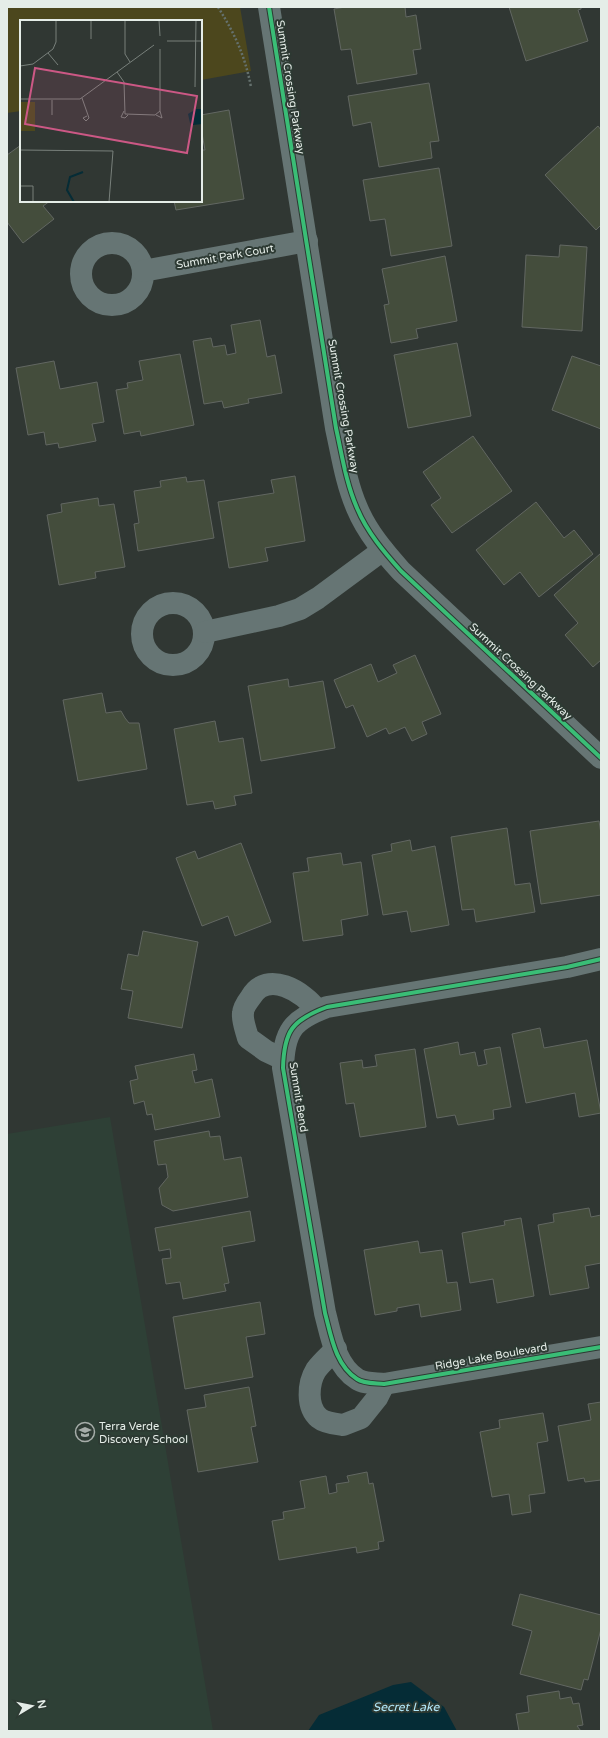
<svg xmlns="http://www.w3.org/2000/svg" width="608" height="1738" viewBox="0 0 608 1738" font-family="'Varela Round',sans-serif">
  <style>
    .built { fill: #2e4036 }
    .green { fill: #4c471d }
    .water { fill: #052c36 }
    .building { fill: #444d3c; stroke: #626762 }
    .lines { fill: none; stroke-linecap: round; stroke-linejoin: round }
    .path { stroke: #65716e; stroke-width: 2.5; stroke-dasharray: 2 2; stroke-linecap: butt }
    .minor { stroke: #667574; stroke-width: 22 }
    .cycleway-casing { stroke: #2d3a33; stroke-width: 6 }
    .cycleway { stroke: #3abd76; stroke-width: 4 }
    .labels { text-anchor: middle; stroke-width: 4; stroke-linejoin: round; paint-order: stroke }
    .street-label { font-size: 11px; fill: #e5ede8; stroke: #2d3a33 }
    .poi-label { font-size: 11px; fill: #e5ede8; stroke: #2d3a33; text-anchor: start }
    .water-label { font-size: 12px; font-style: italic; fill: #b1e7f9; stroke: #2d3a33 }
    .inset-river { fill: none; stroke: #052c36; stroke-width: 2 }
    .inset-road { fill: none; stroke: #78807b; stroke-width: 1 }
    .view { fill: #cc5885; fill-opacity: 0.15; stroke: #cc5885; stroke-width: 2 }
    .inset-edge { fill: none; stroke: #e5ede8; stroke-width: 2 }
  </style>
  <rect width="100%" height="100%" fill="#303733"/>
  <path class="built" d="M110,1117L213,1731H7V1134Z"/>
  <path class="green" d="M7,7H240L251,71L201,80V21H21V111L7,113Z"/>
  <path class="water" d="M411,1682L444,1707L457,1731H308L319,1715L393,1685Z"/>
  <g class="building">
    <path d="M345,7H405L406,17L416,15L421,49L413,50L417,74L357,84L351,49L341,50L334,9Z"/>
    <path d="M509,7H581V9L578,10L588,41L526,61Z"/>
    <path d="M429,83L439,141L430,142L432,158L379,167L371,122L353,126L348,96Z"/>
    <path d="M229,110L244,199L176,210L174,201H201V150H205L201,128V115Z"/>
    <path d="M598,126L601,130V225L596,230L545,175Z"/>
    <path d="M21,145V201H50L43,206L54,219L23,243L7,222V155Z"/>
    <path d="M439,168L452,246L391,256L385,219L370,221L363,180Z"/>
    <path d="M560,245L587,247L582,331L522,327L526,255L559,257Z"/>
    <path d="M445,256L457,321L416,329L418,338L391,343L384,305L389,304L382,269Z"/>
    <path d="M260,320L267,357L275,355L282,393L248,399L249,403L224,408L222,401L204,404L193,341L211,338L213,347L225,345L227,355L236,353L231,325Z"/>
    <path d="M457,343L471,416L408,428L394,355Z"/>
    <path d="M180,354L194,425L141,436L140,431L124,434L116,390L128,388L127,383L143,380L139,361Z"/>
    <path d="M572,356L601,366V429L552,410Z"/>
    <path d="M54,361L60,389L97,382L104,422L92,424L96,441L59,448L58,443L46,445L44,432L28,435L16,368Z"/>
    <path d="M473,436L512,491L452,533L431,505L441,498L423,472Z"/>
    <path d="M295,476L305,541L265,548L268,561L229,568L218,502L274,493L271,480Z"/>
    <path d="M186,477L187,482L204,480L214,538L138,551L134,524L139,523L134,491L161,487L160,481Z"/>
    <path d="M98,498L99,506L114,504L125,567L95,572L96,578L59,585L47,515L62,512L61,504Z"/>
    <path d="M536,502L564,538L574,530L593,554L539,597L520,572L504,585L476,550Z"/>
    <path d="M601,553V660L593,667L565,635L578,623L554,595Z"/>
    <path d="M415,655L441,714L422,722L427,734L412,741L405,727L389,734L386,728L367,737L353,705L346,708L334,680L371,664L378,682L397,673L393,665Z"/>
    <path d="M288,679L289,687L323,681L335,748L261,761L248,686Z"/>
    <path d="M102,693L106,713L121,711L125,718L129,723H139L147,769L78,781L63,700Z"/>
    <path d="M215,721L219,742L243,738L252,793L234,796L236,805L215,809L213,801L187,805L174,729Z"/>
    <path d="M599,821L601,834V895L541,904L530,831Z"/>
    <path d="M507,828L515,885L530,883L535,912L476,922L474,909L462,910L451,837Z"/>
    <path d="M410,840L412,851L435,846L449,925L411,932L407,911L383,915L372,855L392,851L391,844Z"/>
    <path d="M241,843L271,922L235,936L228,916L202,926L176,858L195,851L198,859Z"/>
    <path d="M341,853L343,865L361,862L368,915L341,920L343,935L303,941L293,873L309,871L307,858Z"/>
    <path d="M143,931L198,942L182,1028L128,1018L133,991L121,989L128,954L138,956Z"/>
    <path d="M540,1028L544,1048L587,1040L601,1113L579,1117L575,1093L526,1103L512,1034Z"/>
    <path d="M458,1042L460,1055L475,1052L478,1066L487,1064L484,1050L500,1047L511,1107L493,1110L494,1119L458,1125L455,1115L437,1118L424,1049Z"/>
    <path d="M415,1049L426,1127L360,1137L354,1103L346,1104L340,1063L362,1060L363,1068L377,1066L375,1055Z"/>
    <path d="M194,1054L197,1070L192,1071L195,1083L212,1079L220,1117L155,1130L152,1114L147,1115L144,1101L134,1104L130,1081L138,1079L135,1066Z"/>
    <path d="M209,1131L210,1137L220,1136L224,1160L241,1157L248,1197L173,1211L162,1205L159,1188L168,1177L166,1164L158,1165L154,1141Z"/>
    <path d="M589,1208L591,1217L601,1215V1263L585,1266L589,1288L550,1295L538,1225L554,1222L553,1214Z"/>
    <path d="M250,1211L255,1241L222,1247L229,1283L224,1284L226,1291L183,1299L180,1282L166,1284L162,1259L171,1258L170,1249L159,1251L155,1228Z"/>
    <path d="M521,1218L534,1296L497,1303L493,1279L470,1283L462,1233L505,1225L504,1221Z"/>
    <path d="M418,1241L420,1253L442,1250L447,1283L457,1282L461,1310L421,1317L419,1304L397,1308V1311L375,1315L364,1250Z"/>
    <path d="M260,1302L265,1334L246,1337L253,1377L185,1389L173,1317Z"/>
    <path d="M249,1387L256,1426L251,1427L258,1462L198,1472L187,1410L206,1407L204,1395Z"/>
    <path d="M601,1402V1480L585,1482L584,1478L568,1481L558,1426L591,1420L588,1404Z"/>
    <path d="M543,1413L548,1441L537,1443L545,1493L529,1495L531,1512L512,1515L509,1494L492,1497L480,1432L500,1428L499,1420Z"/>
    <path d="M367,1472L369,1484L373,1483L384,1541L378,1542L379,1549L357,1553L356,1547L279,1560L272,1521L284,1519L283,1512L305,1508L300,1481L326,1476L329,1494L337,1492L336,1484L349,1482L347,1476Z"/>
    <path d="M520,1594L601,1615V1629L588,1680L584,1679L581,1690L520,1674L532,1631L512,1625Z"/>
    <path d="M559,1691L560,1699L571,1697L573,1704L579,1703L583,1725L577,1726L581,1731H519L516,1714L529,1712L527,1696Z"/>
  </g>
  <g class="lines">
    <path class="path" d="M218,7C235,34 245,56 251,87"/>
    <g class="minor">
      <path d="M269,7L336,428C342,455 346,483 357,508C367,532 384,552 401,571L601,758"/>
      <circle cx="112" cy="274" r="31"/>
      <path d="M143,271L307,241"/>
      <circle cx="173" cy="634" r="31"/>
      <path d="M205,632L279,616L300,609L318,598L383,550"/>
      <path d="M601,959L567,967L327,1007C292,1020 284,1031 283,1068L325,1313C331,1335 335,1365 357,1379C364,1384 376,1383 384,1384L601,1347"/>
      <path d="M283,1059L266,1051L248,1038C246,1030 242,1021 243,1013C243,1008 248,1001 251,997C267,969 304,992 317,1010"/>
      <path d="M336,1349C329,1356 321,1363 316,1370C308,1383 306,1407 319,1418C325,1423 336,1424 343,1425L361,1418L377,1398L384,1384"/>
    </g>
    <defs>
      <g id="cycleway">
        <path d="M269,7L336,428C342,455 346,483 357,508C367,532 384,552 401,571L601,758"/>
        <path d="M601,959L567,967L327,1007C292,1020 284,1031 283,1068L325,1313C331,1335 335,1365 357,1379C364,1384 376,1383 384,1384L601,1347"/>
      </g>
    </defs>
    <use href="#cycleway" class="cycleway-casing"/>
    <use href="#cycleway" class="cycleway"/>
  </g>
  <defs>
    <symbol id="school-ring" viewBox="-11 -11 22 22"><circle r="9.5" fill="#2d3a33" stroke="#a6ada9" stroke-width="1.5"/><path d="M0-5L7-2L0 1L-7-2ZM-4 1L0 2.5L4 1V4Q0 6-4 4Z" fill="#a6ada9"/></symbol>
  </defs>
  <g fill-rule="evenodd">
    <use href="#school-ring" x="74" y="1421" width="22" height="22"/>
  </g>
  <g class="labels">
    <g class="street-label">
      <text transform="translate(291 87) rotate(81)" y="4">Summit Crossing Parkway</text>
      <text transform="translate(225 256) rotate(-10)" y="4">Summit Park Court</text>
      <text transform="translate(344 406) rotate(80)" y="4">Summit Crossing Parkway</text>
      <text transform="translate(521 671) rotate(43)" y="4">Summit Crossing Parkway</text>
      <text transform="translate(299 1097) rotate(81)" y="4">Summit Bend</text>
      <text transform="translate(491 1356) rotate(-10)" y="4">Ridge Lake Boulevard</text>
    </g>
    <g class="poi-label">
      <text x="99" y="1430">Terra Verde<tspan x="99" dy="13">Discovery School</tspan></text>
    </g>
    <g class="water-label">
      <text x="406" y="1711">Secret Lake</text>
    </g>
  </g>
  <g transform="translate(20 20)">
    <rect width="182" height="182" fill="#303733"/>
    <path d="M0,82H15V111H0Z" fill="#4c471d"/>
    <path d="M176,89H182V104L173,105L170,103L168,94Z" fill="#052c36"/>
    <path class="inset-river" d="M54,182L47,170L50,157L63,152"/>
    <path class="inset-road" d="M105,0V34L110,42M139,0L140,16M71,19V0M147,21H182M28,33L38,45M0,46L13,44L33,29L36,22V0M97,52L104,62L105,94L135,95L140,91M175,67L176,0M62,78L69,98L66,101L63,98L67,96M0,79H60L134,25M32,80V95M104,91L101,97L105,98L108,95M140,91V29M136,95L142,98L140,91M0,130L93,131L89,182M0,166H13V182"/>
    <path class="view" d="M15,48L177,76L167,133L5,104Z"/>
    <rect width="182" height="182" class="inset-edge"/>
  </g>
  <rect width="608" height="1738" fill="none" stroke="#e5ede8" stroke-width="16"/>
  <g transform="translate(32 1706) rotate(80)" stroke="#2d3a33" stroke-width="3" paint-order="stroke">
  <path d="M0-3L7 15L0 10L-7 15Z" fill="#e5ede8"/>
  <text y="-6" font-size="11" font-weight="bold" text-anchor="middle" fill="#e5ede8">N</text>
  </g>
</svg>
